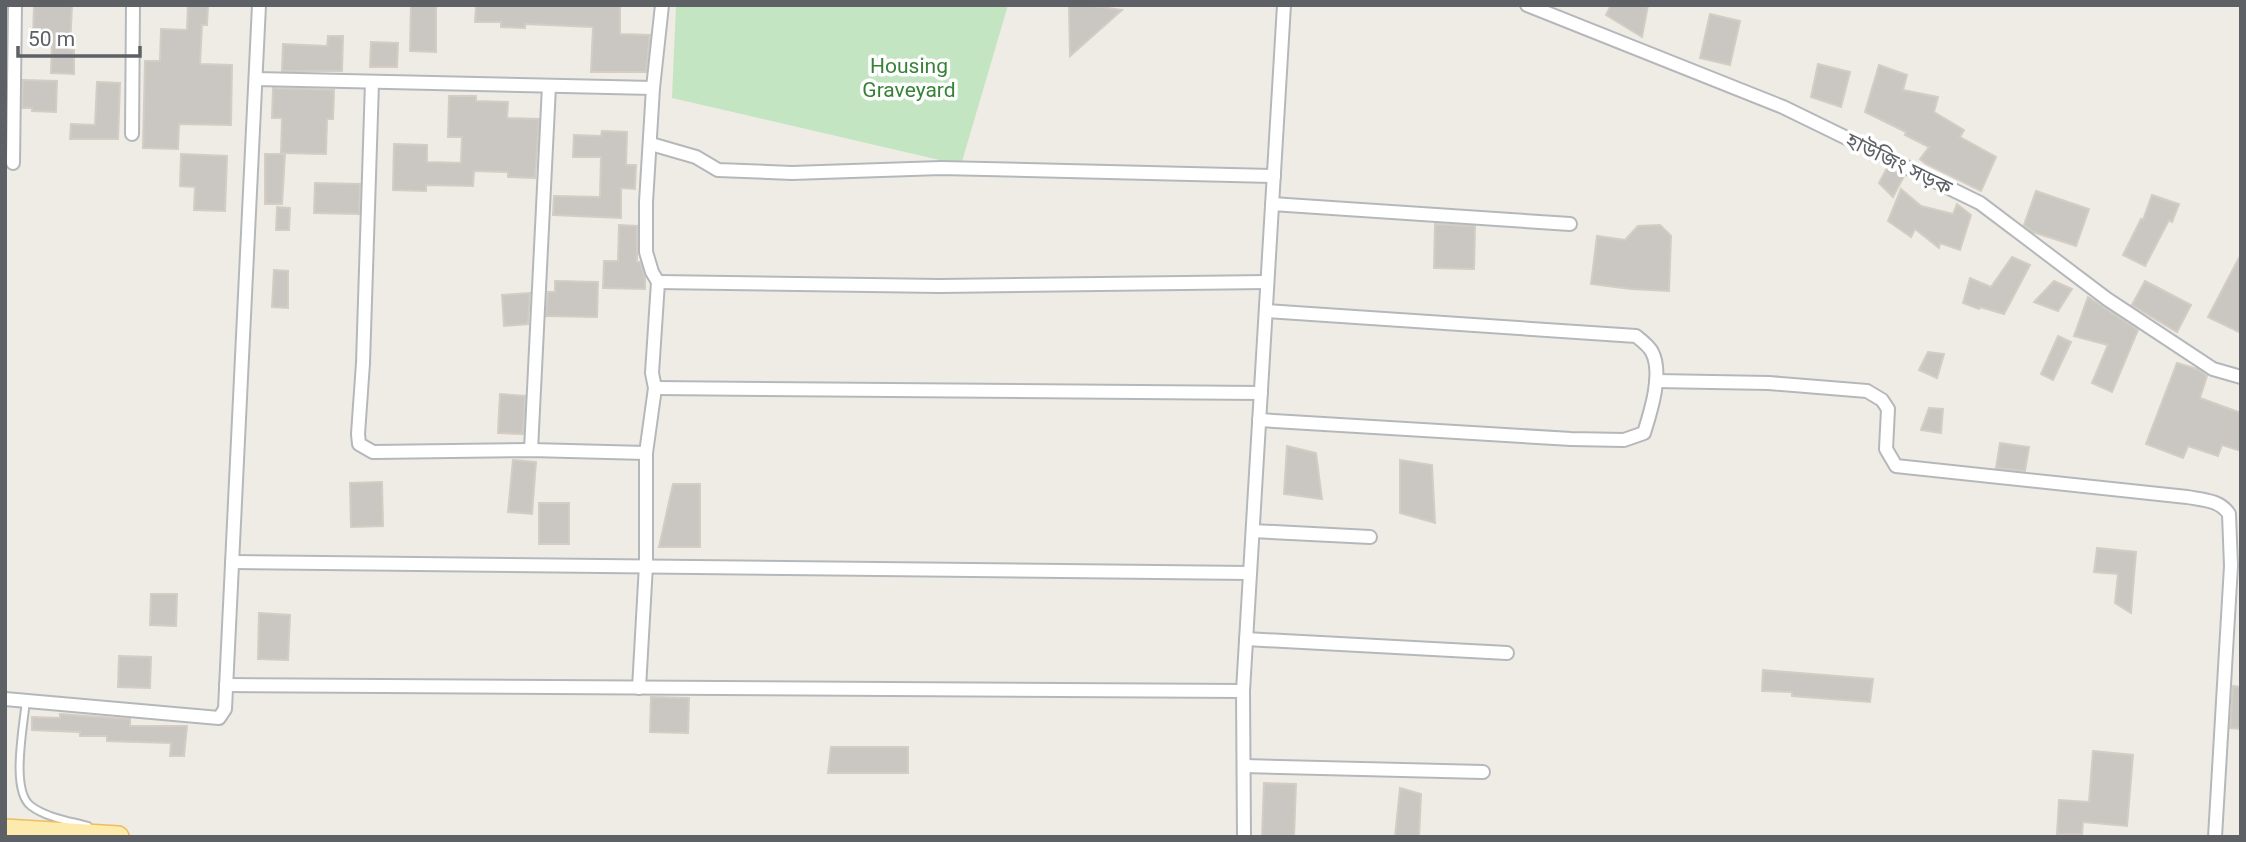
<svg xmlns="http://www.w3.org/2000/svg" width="2246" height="842" viewBox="0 0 2246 842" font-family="Roboto,'Noto Sans Bengali',sans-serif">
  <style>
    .green { fill: #c4e5c2 }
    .building { fill: #cac7c2; stroke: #d3cdc3; stroke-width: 2 }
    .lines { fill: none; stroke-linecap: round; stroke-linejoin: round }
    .lane-casing { stroke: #b5b8bb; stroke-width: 10 }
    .street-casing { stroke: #b5b8bb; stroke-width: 16 }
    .primary-casing { stroke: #edbd5f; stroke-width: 24 }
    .lane { stroke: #fff; stroke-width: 6 }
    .street { stroke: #fff; stroke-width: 12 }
    .primary { stroke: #fcebac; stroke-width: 21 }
    .labels { text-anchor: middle; stroke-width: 7; stroke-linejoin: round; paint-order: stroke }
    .park-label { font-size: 21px; fill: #388237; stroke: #fff }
    .street-label { font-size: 21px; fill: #5d6165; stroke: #fff }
  </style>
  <rect width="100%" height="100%" fill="#efece5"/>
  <path class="green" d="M676,5H1008L961,165L672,98Z"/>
  <g class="building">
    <path d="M34,5H72L70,50H74V74L51,73L52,40L33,39Z"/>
    <path d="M188,5H208L207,25H202L200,64L232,65L231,125L179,124L178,149L143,148L145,61H160L161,29L187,30Z"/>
    <path d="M411,5H436V52L410,51Z"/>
    <path d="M476,5H620V34L650,35L646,72H591L593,27L525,24V28L501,27V22H475Z"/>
    <path d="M1069,5H1085L1122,10L1070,56Z"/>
    <path d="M1611,5H1648L1642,37L1606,15Z"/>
    <path d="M1710,14L1740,21L1730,65L1700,58Z"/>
    <path d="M328,36H343L342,71H282L283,44L327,46Z"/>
    <path d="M371,42L398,43L397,67H370Z"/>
    <path d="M1818,64L1850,72L1841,107L1811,97Z"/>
    <path d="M1879,65L1907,75L1903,90L1938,97L1934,112L1964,130L1960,137L1996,157L1981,191L1926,164L1920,159L1929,147L1905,135L1906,132L1865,112Z"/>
    <path d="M23,80L57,81L56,112L32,111V108H22Z"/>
    <path d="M97,82L120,83L118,139H70L71,124L95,125Z"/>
    <path d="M273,88L334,90L333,119H327L326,154L281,153L282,118H272Z"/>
    <path d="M449,96H476V101L508,102L507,118L539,119L535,178L508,177V172L474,171L473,186L426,185V191L393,190L394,144L427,145V162L461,163L462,137H448Z"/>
    <path d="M602,131L627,132L626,165H636L635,189L621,188V218L553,215L554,196L600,197L601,157H573L574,135L601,136Z"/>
    <path d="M181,154L227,156L225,211L194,210L195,187L180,186Z"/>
    <path d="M265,154H285L282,204H265Z"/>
    <path d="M1887,168L1904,176L1893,197L1879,183Z"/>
    <path d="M315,183L360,184L359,214L314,213Z"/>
    <path d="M1901,189L1921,206L1953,214L1957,204L1971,215L1960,250L1940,243L1939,248L1915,229L1911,237L1888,221Z"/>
    <path d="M2036,191L2089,209L2076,246L2033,232L2024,225Z"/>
    <path d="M2152,195L2179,204L2172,222L2169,220L2145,266L2123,255L2141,219L2143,220Z"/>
    <path d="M277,207L290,208L289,230H276Z"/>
    <path d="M1435,224L1475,226L1474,269L1434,268Z"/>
    <path d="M619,225L637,226V262H640L645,277V289L603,288L604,261H618Z"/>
    <path d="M1660,225L1671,236L1669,291L1631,289L1591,284L1597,236L1625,240L1638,226Z"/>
    <path d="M2241,254V333L2208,317Z"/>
    <path d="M2012,257L2030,265L2004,314L1980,307L1979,309L1963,303L1970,278L1991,287Z"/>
    <path d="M274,270L288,271V308L272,307Z"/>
    <path d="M555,281L598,282L597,317L546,316L548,292H555Z"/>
    <path d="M2054,281L2072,289L2058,311L2034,302Z"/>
    <path d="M2145,281L2191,305L2177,332L2132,305Z"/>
    <path d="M530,293L528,324L504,326L502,295Z"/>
    <path d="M2088,297L2138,330L2112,392L2092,383L2108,345L2074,336Z"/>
    <path d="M2058,336L2071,342L2053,380L2041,374Z"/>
    <path d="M1928,352L1944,354L1937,378L1919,370Z"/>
    <path d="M2177,363L2197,369L2207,376L2200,398L2241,413V451L2222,445L2218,456L2188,446L2183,458L2146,444Z"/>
    <path d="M500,394L525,396L523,434L498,433Z"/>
    <path d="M1929,408L1943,409L1941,433L1921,430Z"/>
    <path d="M2000,443L2029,447L2025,471L1996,468Z"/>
    <path d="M1287,446L1316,453L1322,499L1284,494Z"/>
    <path d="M513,460L536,462L532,514L508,512Z"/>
    <path d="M1400,460L1432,465L1435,523L1400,513Z"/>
    <path d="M382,482L383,526L351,527L350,483Z"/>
    <path d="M673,484H700V547H659Z"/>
    <rect x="539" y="503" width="30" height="41"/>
    <path d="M2097,548L2136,552L2131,613L2115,603L2118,574L2094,572Z"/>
    <path d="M151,594H177L176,626L150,625Z"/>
    <path d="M259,613L290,615L288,660L258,659Z"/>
    <path d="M119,656L151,657L150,688L118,687Z"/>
    <path d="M1763,670L1873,679L1870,702L1792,696V692L1762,691Z"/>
    <path d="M2233,686L2241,687V729L2230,728Z"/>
    <path d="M651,697L689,698L688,733L650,732Z"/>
    <path d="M60,714L130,719V726H187L184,756H170L171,743L107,741V736H80V732L32,730V717L60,718Z"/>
    <path d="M831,747H908V773H828Z"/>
    <path d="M2093,751L2133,755L2127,826L2083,822L2082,834H2057L2059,800L2089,802Z"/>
    <path d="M1264,783L1296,784L1294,837H1262Z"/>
    <path d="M1400,788L1421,794L1419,837H1395Z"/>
  </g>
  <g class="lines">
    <defs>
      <path id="lane" d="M26,700C24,724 10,791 31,806C47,818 70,821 88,826"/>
      <g id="street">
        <path d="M1527,5L1783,107L1980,203L2107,299L2213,369L2241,377"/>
        <path d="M256,79L653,88"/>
        <path d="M372,82L363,363L358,434L359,444L373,452L531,450L646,453"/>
        <path d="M132,134L133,5"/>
        <path d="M651,144L696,157L718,170L792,173L941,168L1274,176"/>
        <path d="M13,163L15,5"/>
        <path d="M1272,204L1570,224"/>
        <path d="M658,282L940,286L1267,282"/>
        <path d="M1656,381L1769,383L1867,391L1882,400L1888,409L1886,449L1896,466L2187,497C2203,500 2220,500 2229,514L2231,566L2215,837"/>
        <path d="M655,388L1261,393"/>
        <path d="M1259,420L1571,439L1624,440L1644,433C1651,411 1663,373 1652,352C1649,346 1641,340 1636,336L1266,311"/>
        <path d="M531,450L549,86"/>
        <path d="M1253,531L1370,537"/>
        <path d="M232,562L1250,573"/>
        <path d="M1246,639L1507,653"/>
        <path d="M226,685L1243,691"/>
        <path d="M639,688L646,565V453L655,388L652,373L658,282L652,272L646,252V202L653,88L662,5"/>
        <path d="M5,699L219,718L225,709L259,5"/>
        <path d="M1244,766L1483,772"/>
        <path d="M1244,837L1243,691L1284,5"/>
      </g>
      <path id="primary" d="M5,830L118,837"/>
    </defs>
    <use href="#lane" class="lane-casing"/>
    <use href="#street" class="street-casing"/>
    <use href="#primary" class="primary-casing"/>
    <use href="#lane" class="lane"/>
    <use href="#street" class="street"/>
    <use href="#primary" class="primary"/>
  </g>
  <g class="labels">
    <g class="park-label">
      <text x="909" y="73">Housing<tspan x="909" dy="24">Graveyard</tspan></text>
    </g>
    <g class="street-label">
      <text transform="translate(1899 164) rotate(26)" y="7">হাউজিং সড়ক</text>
    </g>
  </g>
  <rect width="2246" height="842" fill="none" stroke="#5d6165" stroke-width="14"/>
  <path d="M18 46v10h122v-10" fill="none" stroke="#5d6165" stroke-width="3.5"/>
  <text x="28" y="46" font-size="21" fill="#5d6165" stroke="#ffffff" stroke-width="5" paint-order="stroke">50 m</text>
</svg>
